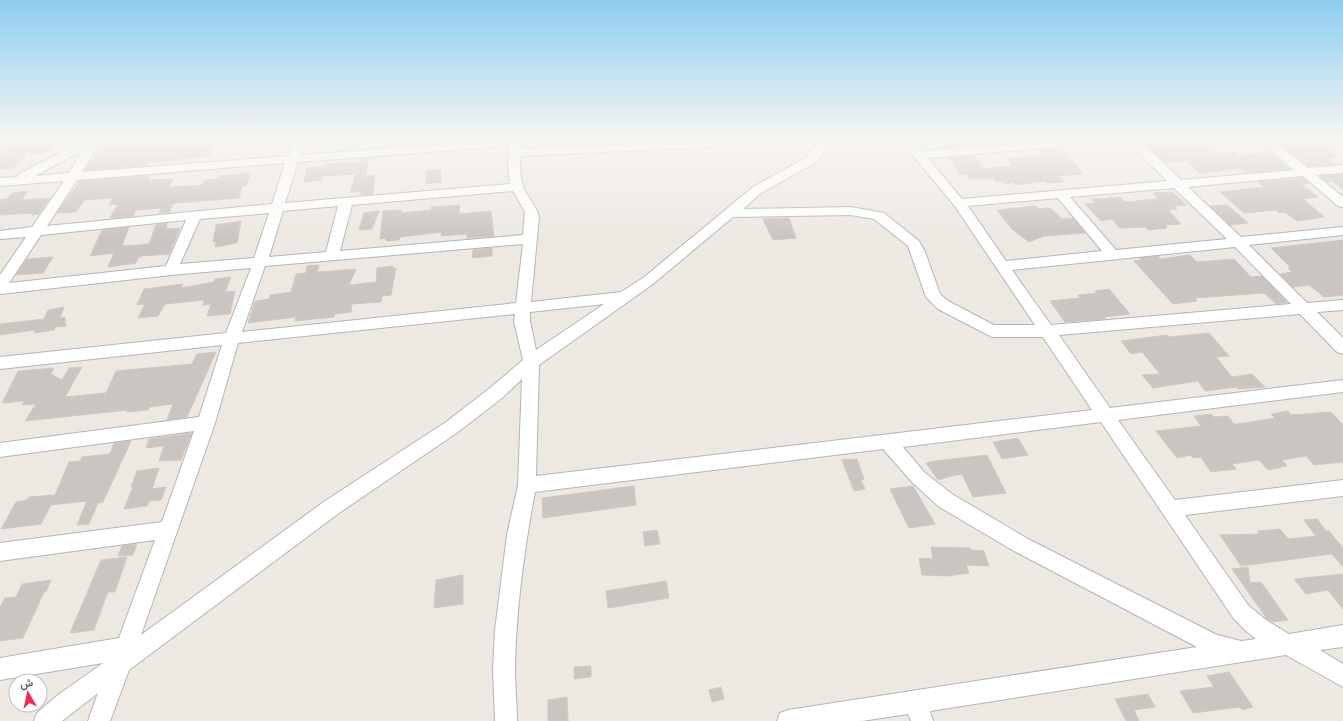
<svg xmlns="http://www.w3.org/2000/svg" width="1343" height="721" viewBox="0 0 1343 721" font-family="Ubuntu,Vazirmatn,sans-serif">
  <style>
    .building { fill: #cbc5c2; stroke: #d3c8c1 }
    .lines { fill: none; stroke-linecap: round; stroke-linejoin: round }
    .street-casing { stroke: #b0b6b8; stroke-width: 2 }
    .street { fill: #fff; fill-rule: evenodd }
  </style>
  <rect width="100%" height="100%" fill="#eee8e3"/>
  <g class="building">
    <path d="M151,137H218L209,156L147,163V165L85,170L104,145H119L123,139Z"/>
    <path d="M935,137H961L968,146L943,148Z"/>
    <path d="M1285,137H1315L1338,157L1327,159L1335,164L1308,166L1274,139L1286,138Z"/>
    <path d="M58,139L46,153L29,154L34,145L13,169H0V147L35,145L37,142L43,140Z"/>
    <path d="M1204,141L1221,154L1235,152L1239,156L1270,151L1290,169L1247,173L1242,168L1199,173L1186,160L1164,162L1147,145Z"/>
    <path d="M1061,148L1083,174L1059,176L1065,182L1047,183L1045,181L1015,185L1014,182L1006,184L1003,181L997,182L994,178H968V174H960L949,158L975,156L984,169L1012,166L1007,159L1043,155L1039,150Z"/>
    <path d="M369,158L365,176L375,175L373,194L361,195V191L350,192L356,174L323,176L321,180L304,182L307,168L326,166V164L359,162L360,159Z"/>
    <path d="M427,170H441V182L426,184Z"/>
    <path d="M251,173L246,186H242L239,198L176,203L172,205L170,212L159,213L161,208L136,210L133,216L110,218L118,204L109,205L113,198L84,200L76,212L57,213L80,181L148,176L149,180L173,179L169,187H177L202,185L205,180L219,179L220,176Z"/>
    <path d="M1343,174V190L1332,181L1327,182L1320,176Z"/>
    <path d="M1303,178L1309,183L1301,184L1318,197L1303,199L1324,217L1297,221L1286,213L1278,212L1276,210L1244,213L1220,192L1264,187L1258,182Z"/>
    <path d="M28,191L22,200L50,198L39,214L32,215L34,213L0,215V200L7,199L12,193Z"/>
    <path d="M1173,192L1186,205L1174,206L1177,209L1168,210L1181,224L1165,225L1167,228L1148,230L1146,227L1120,228L1112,219L1101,221L1085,204L1094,203L1092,199L1120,197L1124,202L1158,199L1153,193Z"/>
    <path d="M460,205L459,214L491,211L494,236L467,238V234L441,236L442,232L400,237L399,240L386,241V238L380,239L383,211L402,210L401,213L432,210L431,207Z"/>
    <path d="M1227,205L1248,223L1230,225L1210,206Z"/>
    <path d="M1036,206L1038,209L1050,208L1062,219L1073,218L1085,233L1044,236L1029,242L1012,229L997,210Z"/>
    <path d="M379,211L372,229L359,230L364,213Z"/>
    <path d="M789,218L796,238L773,240L763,219Z"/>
    <path d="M241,221L237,243L215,247L216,242H213L216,225Z"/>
    <path d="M167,223L166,229L180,228L169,254L142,256L138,258L136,263L108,267L114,253L90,256L102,230L129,227L122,246L140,245L149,244L156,225Z"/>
    <path d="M1343,240V295L1324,297L1309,285L1293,287L1280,274L1292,272L1288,268L1290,267L1271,248Z"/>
    <path d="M492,248V256L472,258L473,250Z"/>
    <path d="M1190,255L1197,262L1234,259L1251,277L1262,276L1287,302L1276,304L1264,293L1195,298L1197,301L1173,304L1134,261L1141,260L1139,258L1158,256L1160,259Z"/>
    <path d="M53,257L43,273L16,275L27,259Z"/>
    <path d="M319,265L317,272L356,269L349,285L376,282L377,268L393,266V269L396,268L391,295L382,296L381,302L352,304L351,312L335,314L334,317L295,321L296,317L248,323L255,301L269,299L270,295L291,292L296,274L306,273L307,266Z"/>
    <path d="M231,277L225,292L235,291L230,314L207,316L211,304L203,305L204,300L165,304L158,316L138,318L145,304L137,305L144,289L183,284L181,288L214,282L215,279Z"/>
    <path d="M1109,289L1130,314L1104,317L1106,319L1065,322L1050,301L1080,298L1078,295L1097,293L1095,291Z"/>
    <path d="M64,307L60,318L65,317L66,326L55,327L54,330L34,333L35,330L0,335V324L44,319L48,310Z"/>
    <path d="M1209,333L1229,356L1216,357L1232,377L1252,374L1265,387L1238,389L1237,387L1205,391L1198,381L1153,388L1142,375L1160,374L1142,352L1131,354L1121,341L1167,335L1169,337Z"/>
    <path d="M216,352L187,417L167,420L173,404L149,407L148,410L127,412L128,410L25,421L36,404L22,405L24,401L2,403L18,371L54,368L51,374L62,380L69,368L82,367L65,397L106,393L116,371L192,364L197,354Z"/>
    <path d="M1288,411L1291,415L1331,412L1343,425V462L1314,465L1306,456L1282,460L1287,466L1268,470L1259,460L1232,464L1236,469L1211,472L1201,457L1193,458L1191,455L1177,458L1156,431L1201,426L1194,416L1211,414L1214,417L1228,416L1234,424H1238L1275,418L1271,414Z"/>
    <path d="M192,433L181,460L159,461L164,446L146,448L149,439Z"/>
    <path d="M1018,438L1028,455L1002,459L993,442Z"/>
    <path d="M131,441L103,502L98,503L89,524L77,525L87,501L51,505L41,524L1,529L16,502L27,500L29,497L55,495L69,462L80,461L82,457L110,454L114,443Z"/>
    <path d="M987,455L1006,493L973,497L962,474L952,476L938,480L926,463L935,461Z"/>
    <path d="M857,459L864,479L861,480L865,489L854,491L842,460Z"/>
    <path d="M159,468L152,489L166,487L161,500L149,501L147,506L124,509L133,487H131L137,471Z"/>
    <path d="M634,486L636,505L543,518L542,498Z"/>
    <path d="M913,486L935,524L909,528L890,489Z"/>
    <path d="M1317,519L1326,531H1329L1343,548V567L1332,554L1241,566L1220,535L1259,534L1258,531L1280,529L1288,539L1316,536L1304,520Z"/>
    <path d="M657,530L660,544L645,546L643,532Z"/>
    <path d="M137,544L133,555L118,556L122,546Z"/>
    <path d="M931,547L970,548L971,550L984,551L989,566L966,565L969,573L948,576L922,575L919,558L933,559Z"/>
    <path d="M127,557L115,592H108L94,630L70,633L101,560Z"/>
    <path d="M1248,567L1250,583L1261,582L1288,620L1273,622L1267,619L1232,569Z"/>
    <path d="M1343,574V609L1328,590L1306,594L1294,579Z"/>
    <path d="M463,575V604L434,608L436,580Z"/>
    <path d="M51,580L46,592H44L23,638L0,641V607L5,598L16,597L22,584Z"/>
    <path d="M666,581L669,598L608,608L606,591Z"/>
    <path d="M591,666V677L574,679V667Z"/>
    <path d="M1229,672L1253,707L1242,710L1240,707L1193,713L1180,691L1214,687L1207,676Z"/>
    <path d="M721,687L724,699L712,702L709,690Z"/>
    <path d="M1148,694L1155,707L1134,710L1139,721H1126L1115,699Z"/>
    <path d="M567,697L568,721H548V700Z"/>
  </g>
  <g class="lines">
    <defs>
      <g id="street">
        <path d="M0,137H44L42,139L38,140L0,143Z"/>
        <path d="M91,137H100L102,139L82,172L288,156L296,137H308L301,155L509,139V137H521V149L775,137H834L820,157L813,164L761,193L743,209L851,207L884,213L919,241L925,252L940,294L948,301L994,325H1035L954,205L915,158L901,137H913L922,151L1095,137H1143L1139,140L1181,180L1294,170L1256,137H1269L1308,168L1343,165V173L1316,175L1343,197V207L1338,206L1303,176L1188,187L1241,237L1343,227V235L1249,245L1307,303L1343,300V310L1317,312L1343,338V354L1337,352L1300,314L1059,335L1110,408L1343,380V392L1118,420L1175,500L1343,480V496L1185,515L1248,605L1266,620L1289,634L1343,625V647L1320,650L1343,664V687L1286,655L930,711L933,721H911L908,714L862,721H777L780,713L788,710L1197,647L1014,551L938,506L912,482L883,449L535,492C524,550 516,610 515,669C515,686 517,704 517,721H495L493,670L495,630L507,535L518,485L522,379L502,398L458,432L339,513L129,670L110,721H88L98,693L62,721H34L37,713L58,695L103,663L0,680V658L119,638L155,540L0,561V543L162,522L194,431L0,457V443L199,417L222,345L0,369V357L226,333L251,268L171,275L0,294V275L26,237L0,239V231L32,227L64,181L0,186V178L17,177L19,174ZM1127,141L1167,181L962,199L928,158ZM819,142L805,158L753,187L643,278L621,292L531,302L539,217C537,207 530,200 525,191C520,181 520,168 520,156ZM509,146L508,168L510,184L285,203L298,162ZM83,150L69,173L35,176ZM285,163L272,204L47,226L77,180ZM1174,188L1227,239L1116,250L1070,197ZM513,191L525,212L523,235L340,251L352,205ZM1058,198L1102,251L1006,261L968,206ZM338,206L326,252L269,257L283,211ZM269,213L254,258L180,264L200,219ZM851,215L874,219L908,246L926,297L938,309L992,337H1043L1092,410L536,476L539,365L653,284L733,217ZM186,220L166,266L9,283L41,235ZM523,244L516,303L242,332L265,266ZM1235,247L1291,304L1051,325L1012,270ZM604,304L536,350L530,321V312ZM515,314L514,321L523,360L490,388L446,422L325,501L141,635L215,423L238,343ZM1101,422L1234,619L1245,630L1256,639L1241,641L1217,635L1028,539L952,494L924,472L903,447Z"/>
      </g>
    </defs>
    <use href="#street" class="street-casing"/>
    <use href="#street" class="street"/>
  </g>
  <linearGradient id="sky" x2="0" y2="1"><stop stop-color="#8ccef1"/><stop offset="0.58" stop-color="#f7f5f2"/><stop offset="1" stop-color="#f7f5f2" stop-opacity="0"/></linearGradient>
  <rect width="1343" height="238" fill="url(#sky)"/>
  <g transform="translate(28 693) rotate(351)"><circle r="19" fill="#ffffff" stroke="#bdc0c1"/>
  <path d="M0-3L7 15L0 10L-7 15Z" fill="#eb2c59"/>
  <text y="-6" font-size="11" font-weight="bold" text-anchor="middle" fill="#5b6264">ش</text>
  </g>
</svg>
